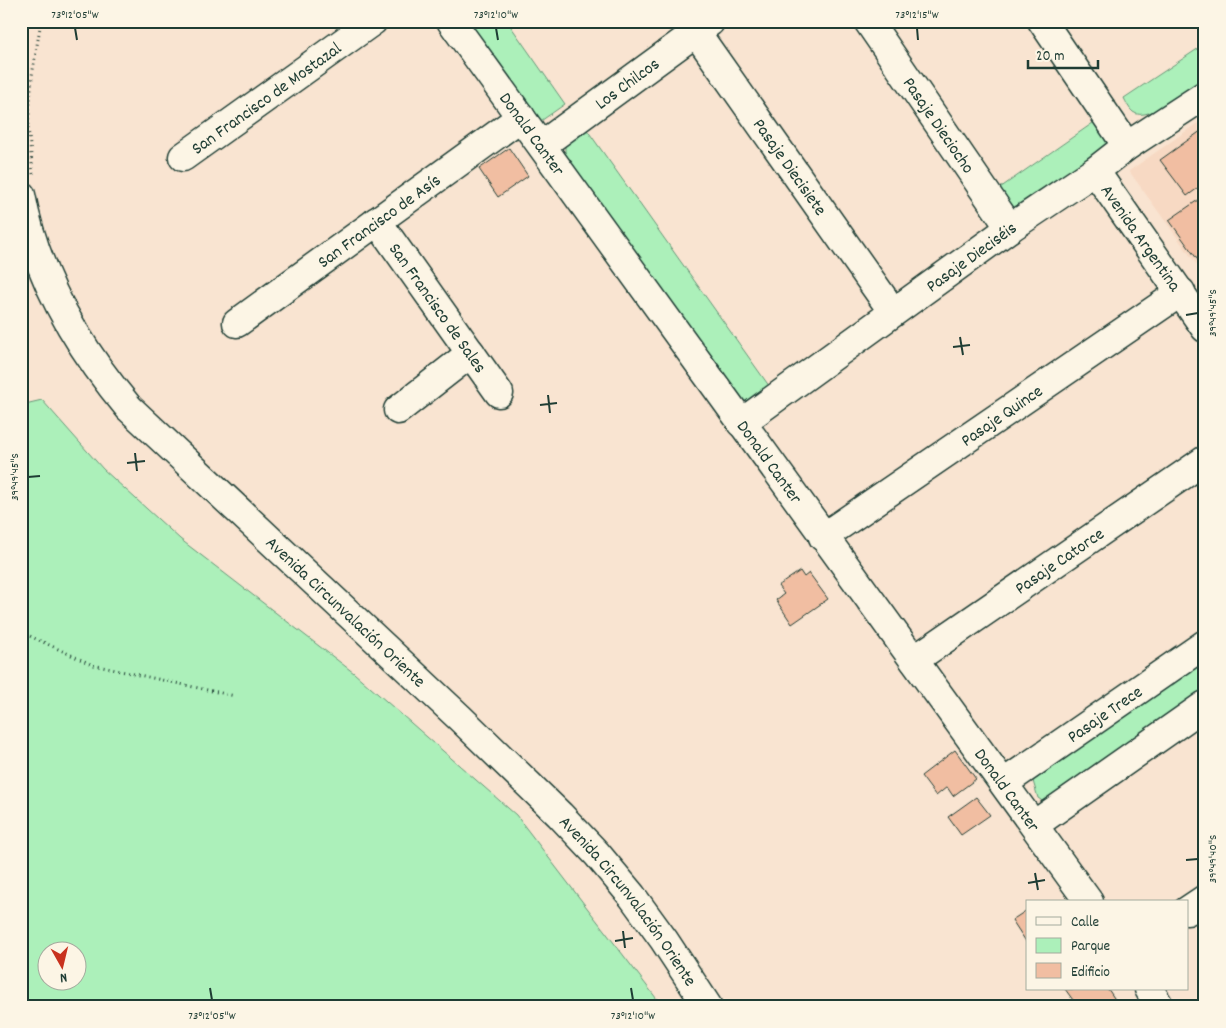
<svg xmlns="http://www.w3.org/2000/svg" width="1226" height="1028" viewBox="0 0 1226 1028" font-family="Dekko,sans-serif">
  <style>
    .built { fill: #f7d9c3 }
    .green { fill: #acf0ba; stroke: #669677; fill-rule: evenodd }
    .building { fill: #f1bea2; stroke: #1f3d34 }
    .lines { fill: none; stroke-linecap: round; stroke-linejoin: round }
    .minor-casing { stroke: #1f3d34; stroke-width: 31 }
    .tertiary-casing { stroke: #1f3d34; stroke-width: 31 }
    .secondary-casing { stroke: #1f3d34; stroke-width: 31 }
    .path { stroke: #1f3d34; stroke-width: 3; stroke-dasharray: 1 4; stroke-linecap: butt }
    .minor { stroke: #fcf5e5; stroke-width: 28 }
    .tertiary { stroke: #fcf5e5; stroke-width: 28 }
    .secondary { stroke: #fcf5e5; stroke-width: 28 }
    .ticks { fill: none; stroke: #1f3d34; stroke-width: 2 }
    .labels { text-anchor: middle; stroke-width: 4.5; stroke-linejoin: round; paint-order: stroke }
    .street-label { font-size: 18px; fill: #1f3d34; stroke: #fcf5e5 }
    .neatline { fill: none; stroke: #1f3d34; stroke-width: 2 }
    .ticks-label { font-size: 12px; text-anchor: middle; fill: #1f3d34 }
  </style>
  <rect width="100%" height="100%" fill="#f9e4d1"/>
  <filter id="ink" filterUnits="userSpaceOnUse"><feTurbulence type="fractalNoise" baseFrequency=".02" numOctaves="2"/><feDisplacementMap in="SourceGraphic" scale="10" xChannelSelector="R" yChannelSelector="G"/><feConvolveMatrix kernelMatrix="1 2 1 2 8 2 1 2 1" color-interpolation-filters="sRGB"/></filter>
  <g filter="url(#ink)">
    <path class="built" d="M1205,118V276L1129,171Z"/>
    <g class="green">
      <path d="M466,21H507L565,104L538,123Z"/>
      <path d="M1205,44V78C1191,87 1148,124 1133,112C1129,109 1126,102 1124,98Z"/>
      <path d="M1100,118L1110,146L1022,210L1012,209L997,190Z"/>
      <path d="M585,127L772,390L762,398L742,403L565,153V141Z"/>
      <path d="M42,400L103,469L180,539L354,673L516,815L663,1007H21V405ZM78,950V980H48V950Z"/>
      <path d="M1205,660V692L1048,805L1038,798L1033,781Z"/>
    </g>
    <g class="building">
      <path d="M1205,128V183L1187,196L1160,160Z"/>
      <path d="M509,148L528,176L498,197L479,169Z"/>
      <path d="M1198,200L1205,210V270L1169,220Z"/>
      <path d="M800,571L804,577L809,573L828,599L792,624L776,600L784,594L778,586Z"/>
      <path d="M955,750L976,779L953,796L947,787L936,796L921,776Z"/>
      <path d="M976,797L990,815L961,835L948,817Z"/>
      <path d="M1027,910V943L1012,920Z"/>
      <path d="M1065,989H1108L1120,1007H1078Z"/>
    </g>
    <g class="lines">
      <defs>
        <g id="minor">
          <path id="s1" d="M688,21L893,312"/>
          <path id="s2" d="M868,21L1010,228"/>
          <path d="M1042,21L1127,146"/>
          <path id="s3" d="M542,145L710,22"/>
          <path id="s4" d="M183,157L373,21"/>
          <path id="s5" d="M1095,171L1205,328"/>
          <path id="s6" d="M377,221L499,393"/>
          <path id="s7" d="M237,323L521,117"/>
          <path d="M398,410L471,353"/>
          <path id="s8" d="M741,423L1010,228L1095,171L1127,146L1205,95"/>
          <path id="s9" d="M823,537L1181,292"/>
          <path id="s10" d="M914,660L1205,460"/>
          <path id="s11" d="M1004,783L1205,644"/>
          <path d="M1034,825L1205,705"/>
          <path d="M1187,911L1205,899"/>
        </g>
        <g id="tertiary">
          <path id="s12" d="M451,21L1089,902"/>
          <path d="M1149,989L1160,1007"/>
        </g>
        <g id="secondary">
          <path id="s13" d="M21,195C36,276 77,346 129,408L460,718L560,815L597,854L632,896L664,940L708,1007"/>
        </g>
      </defs>
      <use href="#minor" class="minor-casing"/>
      <use href="#tertiary" class="tertiary-casing"/>
      <use href="#secondary" class="secondary-casing"/>
      <g class="path">
        <path d="M33,174L28,127L32,76L41,21"/>
        <path d="M21,632L93,665L235,696"/>
      </g>
      <use href="#minor" class="minor"/>
      <use href="#tertiary" class="tertiary"/>
      <use href="#secondary" class="secondary"/>
    </g>
  </g>
  <path class="ticks" d="M75,28L77,40M496,28L498,40M917,28L918,40M1186,315L1198,313M960,337L963,355M953,347L970,345M548,395L550,413M540,405L557,403M135,453L137,471M127,463L145,461M28,477L40,476M1186,860L1198,859M1035,873L1038,890M1028,883L1045,880M623,931L625,948M615,941L633,938M210,988L212,1000M631,988L633,1000"/>
  <g class="labels">
    <g class="street-label">
      <text dy="6" stroke="none"><textPath href="#s3" startOffset="105">Los Chilcos</textPath></text>
      <text dy="6" stroke="none"><textPath href="#s4" startOffset="102">San Francisco de Mostazal</textPath></text>
      <text dy="6" stroke="none"><textPath href="#s2" startOffset="126">Pasaje Dieciocho</textPath></text>
      <text dy="6" stroke="none"><textPath href="#s12" startOffset="139">Donald Canter</textPath></text>
      <text dy="6" stroke="none"><textPath href="#s1" startOffset="178">Pasaje Diecisiete</textPath></text>
      <text dy="6" stroke="none"><textPath href="#s7" startOffset="175">San Francisco de Asís</textPath></text>
      <text dy="6" stroke="none"><textPath href="#s5" startOffset="81">Avenida Argentina</textPath></text>
      <text dy="6" stroke="none"><textPath href="#s8" startOffset="284">Pasaje Dieciséis</textPath></text>
      <text dy="6" stroke="none"><textPath href="#s6" startOffset="106">San Francisco de Sales</textPath></text>
      <text dy="6" stroke="none"><textPath href="#s9" startOffset="216">Pasaje Quince</textPath></text>
      <text dy="6" stroke="none"><textPath href="#s12" startOffset="544">Donald Canter</textPath></text>
      <text dy="6" stroke="none"><textPath href="#s10" startOffset="176">Pasaje Catorce</textPath></text>
      <text dy="6" stroke="none"><textPath href="#s13" startOffset="539">Avenida Circunvalación Oriente</textPath></text>
      <text dy="6" stroke="none"><textPath href="#s11" startOffset="122">Pasaje Trece</textPath></text>
      <text dy="6" stroke="none"><textPath href="#s12" startOffset="949">Donald Canter</textPath></text>
      <text dy="6" stroke="none"><textPath href="#s13" startOffset="944">Avenida Circunvalación Oriente</textPath></text>
    </g>
  </g>
  <rect width="1226" height="1028" fill="none" stroke="#fcf5e5" stroke-width="55"/>
  <rect x="1026" y="900" width="162" height="90" fill="#fcf5e5" stroke="#a4ab9e"/>
  <rect x="1036" y="917" width="25" height="8" fill="#fcf5e5" stroke="#a4ab9e"/>
  <text x="1071" y="926" font-size="15" fill="#1f3d34">Calle</text>
  <rect x="1036" y="938" width="25" height="15" fill="#acf0ba" stroke="#a4ab9e"/>
  <text x="1071" y="950" font-size="15" fill="#1f3d34">Parque</text>
  <rect x="1036" y="963" width="25" height="15" fill="#f1bea2" stroke="#a4ab9e"/>
  <text x="1071" y="976" font-size="15" fill="#1f3d34">Edificio</text>
  <g transform="translate(62 966) rotate(172)"><circle r="24" fill="#fcf5e5" stroke="#a4ab9e"/>
  <path d="M0-4L9 19L0 12L-9 19Z" fill="#c8321e"/>
  <text y="-8" font-size="14" font-weight="bold" text-anchor="middle" fill="#1f3d34">N</text>
  </g>
  <path d="M1028 60v8h70v-8" fill="none" stroke="#1f3d34" stroke-width="2.5"/>
  <text x="1036" y="60" font-size="15" fill="#1f3d34" stroke="#fcf5e5" stroke-width="4" paint-order="stroke">20 m</text>
  <rect x="28" y="28" width="1170" height="972" class="neatline"/>
  <g class="ticks-label">
    <text x="75" y="18">73°12'05"W</text>
    <text x="496" y="18">73°12'10"W</text>
    <text x="917" y="18">73°12'15"W</text>
    <text transform="translate(1212 313) rotate(-90)" y="4">39°49'45"S</text>
    <text transform="translate(14 477) rotate(-90)" y="4">39°49'45"S</text>
    <text transform="translate(1212 859) rotate(-90)" y="4">39°49'40"S</text>
    <text x="212" y="1019">73°12'05"W</text>
    <text x="633" y="1019">73°12'10"W</text>
  </g>
</svg>
